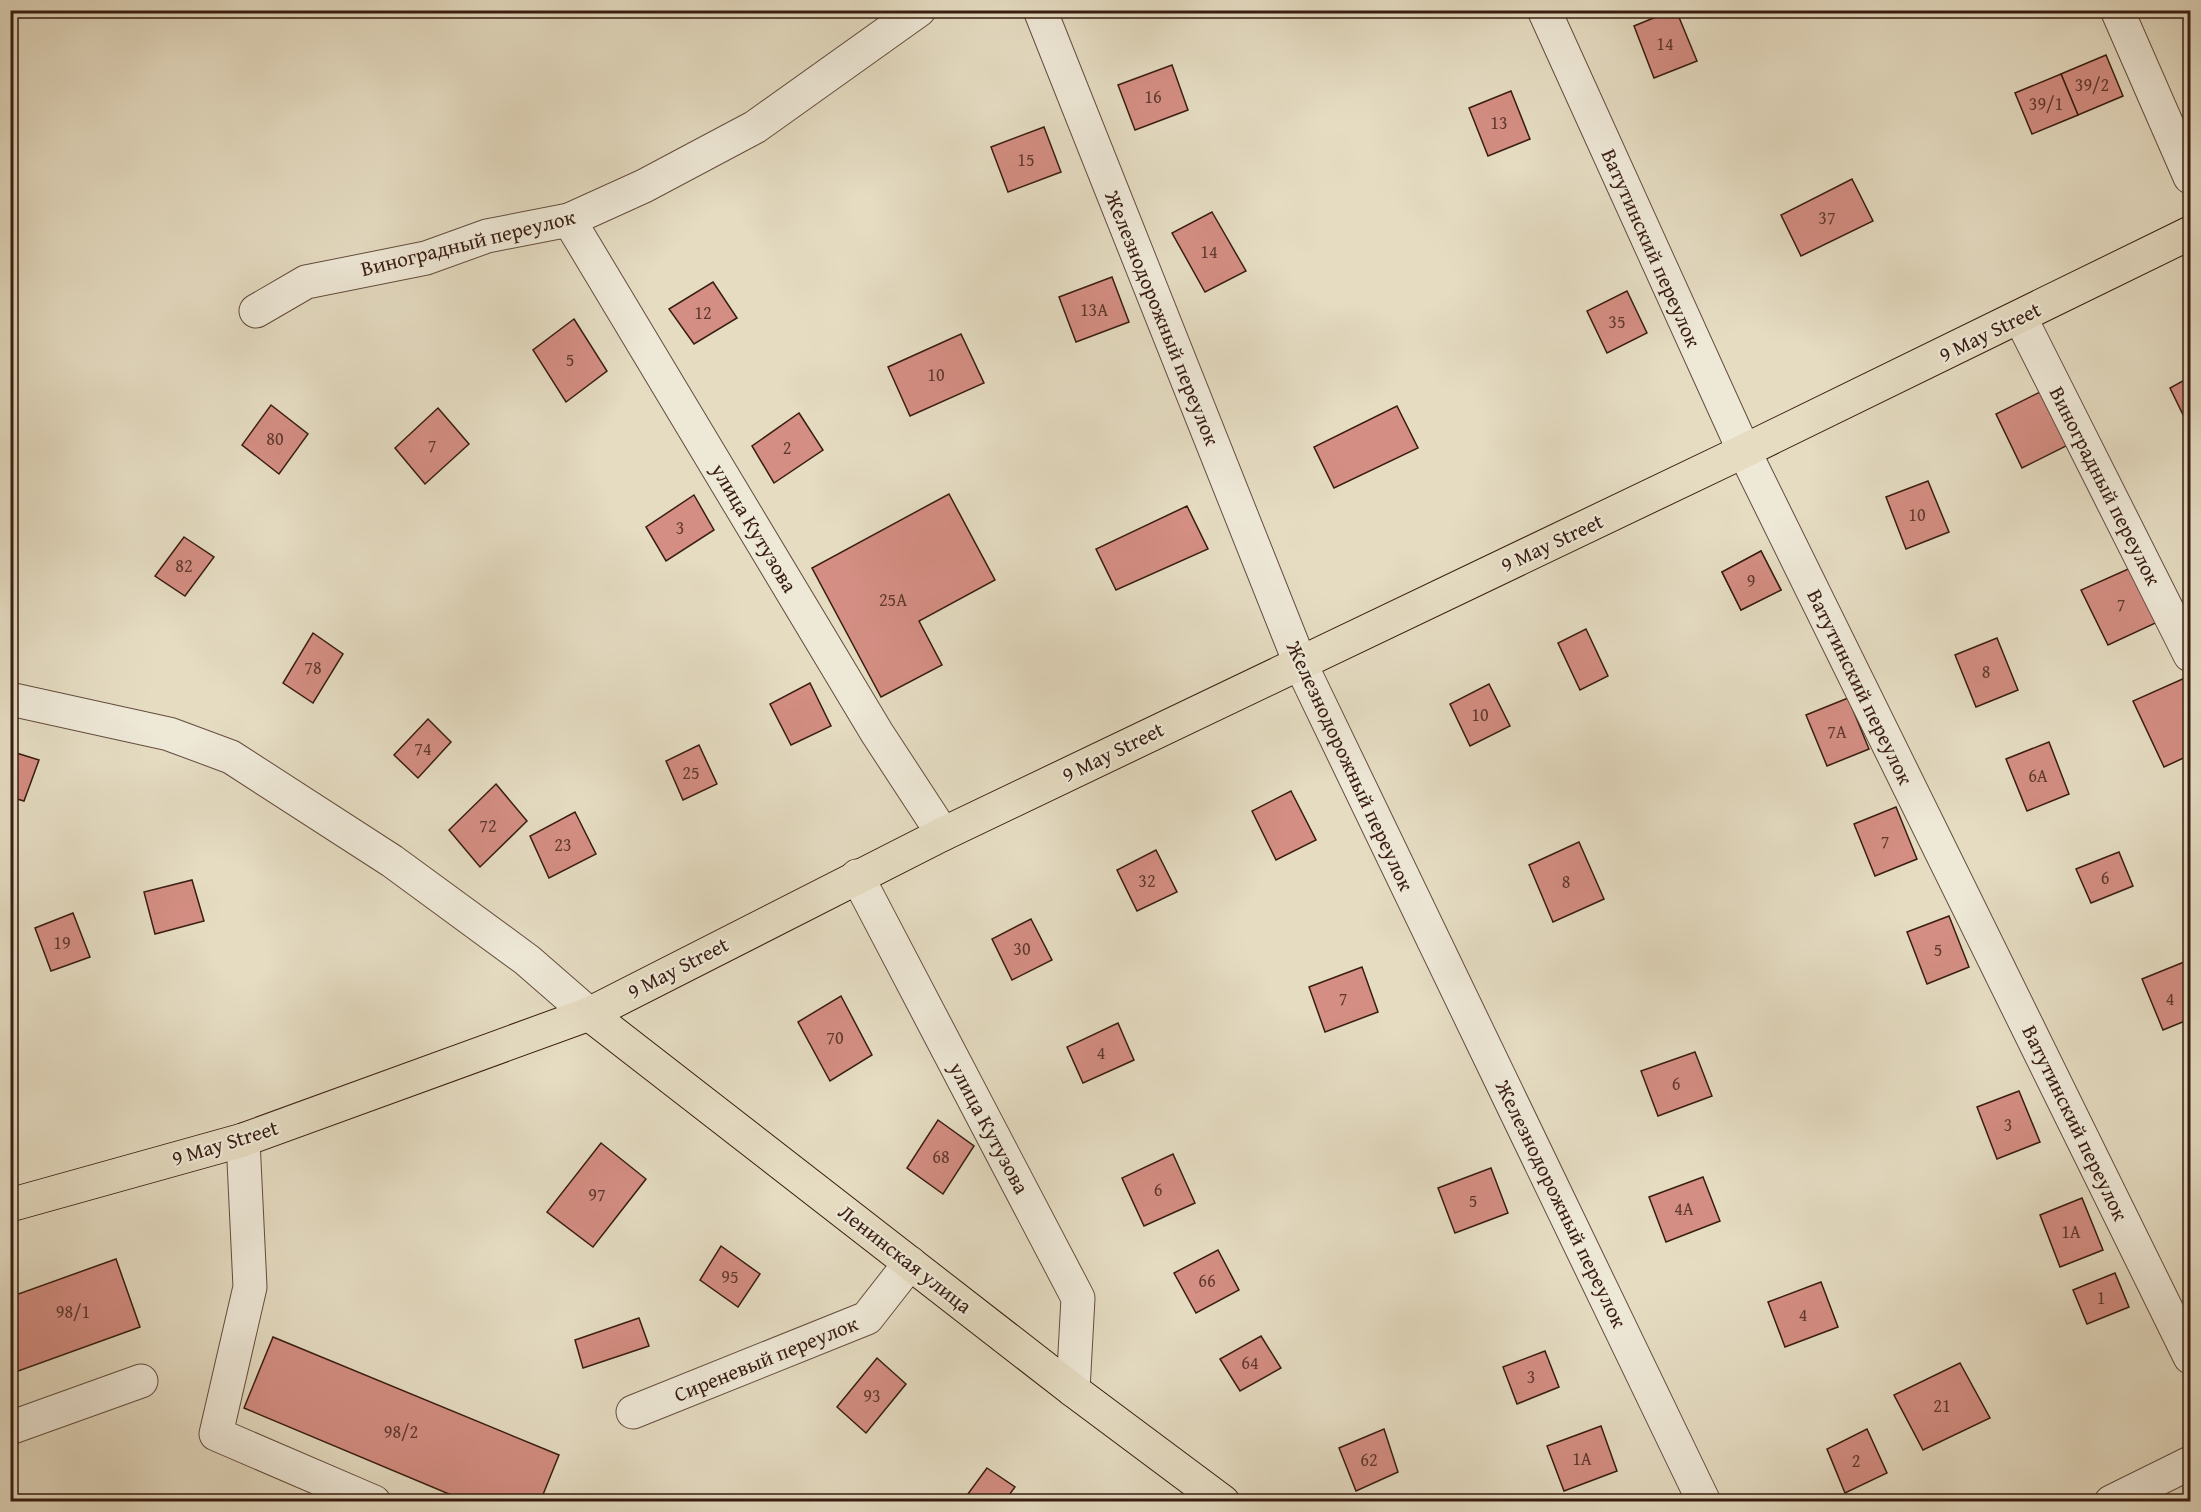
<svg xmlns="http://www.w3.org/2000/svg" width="2201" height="1512" viewBox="0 0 2201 1512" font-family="'Gentium Book Plus',serif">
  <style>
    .building { fill: #d48e83; stroke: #391d11; stroke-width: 1.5 }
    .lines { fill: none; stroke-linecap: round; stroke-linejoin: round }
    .minor-casing { stroke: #644d3d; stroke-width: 35 }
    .major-casing { stroke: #391d11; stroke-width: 35 }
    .minor { stroke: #eee8d7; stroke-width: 33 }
    .major { stroke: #e5dcc2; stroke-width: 33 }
    .labels { text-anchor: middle; stroke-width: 4.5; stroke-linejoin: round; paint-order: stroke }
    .number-label { font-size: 18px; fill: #60392e }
    .street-label { font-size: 21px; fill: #391d11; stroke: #eee8d7 }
  </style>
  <rect width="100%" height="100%" fill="#e5dcc2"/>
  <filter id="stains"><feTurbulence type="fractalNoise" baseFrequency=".00333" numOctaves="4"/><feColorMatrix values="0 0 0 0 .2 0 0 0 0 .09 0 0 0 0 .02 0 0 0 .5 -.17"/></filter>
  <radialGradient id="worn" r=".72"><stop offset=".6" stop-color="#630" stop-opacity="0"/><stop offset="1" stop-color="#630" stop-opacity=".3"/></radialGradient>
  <g class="building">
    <path d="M1673,10H1676L1697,61L1654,78L1634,26Z"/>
    <path d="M2106,55L2123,96L2078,115L2061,74Z"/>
    <path d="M1172,65L1188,110L1135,130L1118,85Z"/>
    <path d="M2061,74L2078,115L2032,134L2015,93Z"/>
    <path d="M1511,91L1530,139L1488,156L1469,108Z"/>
    <path d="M1044,127L1061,172L1008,192L991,147Z"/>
    <path d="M1852,179L1873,221L1801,256L1781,215Z"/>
    <path d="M1212,212L1246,271L1205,292L1172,233Z"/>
    <path d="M1112,277L1129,322L1076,342L1059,297Z"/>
    <path d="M713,282L737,318L694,344L669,309Z"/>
    <path d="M1627,291L1647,333L1607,353L1587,311Z"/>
    <path d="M574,319L607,371L566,402L533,350Z"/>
    <path d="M961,334L984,383L910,416L888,367Z"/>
    <path d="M2190,377V429L2170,388Z"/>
    <path d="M2054,385L2080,439L2022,468L1996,414Z"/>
    <path d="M271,405L308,434L279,474L242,445Z"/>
    <path d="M1397,406L1418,448L1334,488L1314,447Z"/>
    <path d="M438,408L469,444L425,484L395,448Z"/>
    <path d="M799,413L823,450L774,483L752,446Z"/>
    <path d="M1928,481L1949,532L1906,549L1886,497Z"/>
    <path d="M949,494L995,580L919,621L942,665L881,697L812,568Z"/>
    <path d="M694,495L714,530L666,561L646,527Z"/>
    <path d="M1187,506L1208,549L1116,590L1096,549Z"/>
    <path d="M184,537L214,557L185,596L155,576Z"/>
    <path d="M1761,551L1781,590L1741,610L1722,572Z"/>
    <path d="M1761,551L1781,590L1741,610L1722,572Z"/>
    <path d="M2135,566L2162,620L2108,645L2081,590Z"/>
    <path d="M1586,629L1608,676L1580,690L1558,643Z"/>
    <path d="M313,633L343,654L313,703L283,683Z"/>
    <path d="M1997,638L2018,690L1976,707L1955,655Z"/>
    <path d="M2187,677L2190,685V755L2164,767L2133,701Z"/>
    <path d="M810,683L831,726L791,745L770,704Z"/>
    <path d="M1489,684L1510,726L1470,746L1450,704Z"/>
    <path d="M1848,698L1869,749L1827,766L1806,715Z"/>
    <path d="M428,719L451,742L418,778L394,755Z"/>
    <path d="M2049,742L2069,794L2027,811L2006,759Z"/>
    <path d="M699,745L717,784L683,800L666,761Z"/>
    <path d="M10,751L39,760L24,801L10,797Z"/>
    <path d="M496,784L527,821L480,867L449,830Z"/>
    <path d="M1291,791L1316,840L1276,860L1252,811Z"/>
    <path d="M1896,807L1917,859L1875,876L1854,824Z"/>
    <path d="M575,812L596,854L549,878L530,836Z"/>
    <path d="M1579,842L1604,899L1553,922L1529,865Z"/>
    <path d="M1156,850L1177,892L1137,911L1117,870Z"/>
    <path d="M2119,852L2133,886L2091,903L2076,869Z"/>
    <path d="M192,880L204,921L155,934L144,892Z"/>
    <path d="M73,913L90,957L51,971L35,928Z"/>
    <path d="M1949,916L1969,967L1927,984L1907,932Z"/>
    <path d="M1031,919L1052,960L1012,980L992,939Z"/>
    <path d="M2184,962L2190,977V1019L2163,1030L2142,979Z"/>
    <path d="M1362,967L1378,1012L1325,1032L1309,987Z"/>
    <path d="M841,996L872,1055L830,1081L798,1022Z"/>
    <path d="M1118,1023L1134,1060L1083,1083L1067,1047Z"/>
    <path d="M1695,1052L1712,1096L1658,1116L1641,1071Z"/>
    <path d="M2019,1091L2040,1142L1997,1159L1977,1107Z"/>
    <path d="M938,1120L974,1146L943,1194L907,1168Z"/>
    <path d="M601,1143L646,1179L593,1247L547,1212Z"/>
    <path d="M1173,1154L1195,1203L1144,1226L1122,1178Z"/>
    <path d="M1491,1168L1508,1213L1455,1233L1438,1188Z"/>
    <path d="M1703,1177L1720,1221L1666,1242L1649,1197Z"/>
    <path d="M2082,1198L2103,1250L2060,1267L2040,1215Z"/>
    <path d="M721,1246L760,1274L738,1307L700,1280Z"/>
    <path d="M1218,1250L1239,1290L1196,1313L1174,1273Z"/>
    <path d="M116,1259L140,1327L10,1374V1297Z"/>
    <path d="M2115,1273L2129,1307L2087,1324L2073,1290Z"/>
    <path d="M1821,1282L1838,1327L1785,1347L1768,1302Z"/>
    <path d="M639,1318L649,1346L583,1368L575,1340Z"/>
    <path d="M1261,1336L1281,1368L1240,1391L1220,1359Z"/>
    <path d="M273,1337L559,1455L540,1502H468L244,1408Z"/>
    <path d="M1545,1351L1559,1387L1517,1404L1503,1367Z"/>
    <path d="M877,1358L906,1384L866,1433L837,1407Z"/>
    <path d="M1960,1363L1990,1418L1923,1450L1894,1395Z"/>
    <path d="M1601,1426L1617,1471L1564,1491L1547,1446Z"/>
    <path d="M1384,1429L1398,1472L1356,1491L1339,1448Z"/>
    <path d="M1867,1429L1887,1473L1845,1493L1827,1449Z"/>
    <path d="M987,1468L1015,1487L1004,1502H962Z"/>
  </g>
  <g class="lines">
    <defs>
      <g id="minor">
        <path d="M1040,10L1300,663L1704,1502"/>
        <path d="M1544,10L1744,451L2190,1357"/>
        <path d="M2117,10L2190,177"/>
        <path d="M569,220L877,733L943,834"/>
        <path d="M256,311L306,282L426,258L487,236L569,220L644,186L755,127L919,10"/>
        <path d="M2020,317L2190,655"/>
        <path d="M10,699L169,734L231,757L392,861L527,960L589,1014"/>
        <path d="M857,876L1078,1298L1073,1390"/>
        <path d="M243,1140L250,1287L216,1434L374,1502"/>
        <path d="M633,1412L867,1318L910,1263"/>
        <path d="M10,1428L141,1381"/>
        <path d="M2111,1502L2190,1463"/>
      </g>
      <g id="major">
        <path d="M589,1014L1073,1390L1223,1502"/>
        <path d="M10,1205L243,1140L589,1014L943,834L1744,451L2190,233"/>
      </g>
    </defs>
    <use href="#minor" class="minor-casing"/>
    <use href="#major" class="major-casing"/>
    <use href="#minor" class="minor"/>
    <use href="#major" class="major"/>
  </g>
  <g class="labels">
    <g class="number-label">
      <text x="1665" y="50">14</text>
      <text x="2092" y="91">39/2</text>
      <text x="1153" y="103">16</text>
      <text x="2046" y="110">39/1</text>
      <text x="1499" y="129">13</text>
      <text x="1026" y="166">15</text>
      <text x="1827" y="224">37</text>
      <text x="1209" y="258">14</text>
      <text x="1094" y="316">13А</text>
      <text x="703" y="319">12</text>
      <text x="1617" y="328">35</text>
      <text x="570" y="366">5</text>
      <text x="936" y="381">10</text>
      <text x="275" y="445">80</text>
      <text x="432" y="452">7</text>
      <text x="787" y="454">2</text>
      <text x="1917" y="521">10</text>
      <text x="680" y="534">3</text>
      <text x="184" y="572">82</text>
      <text x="1751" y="587">9</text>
      <text x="893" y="606">25А</text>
      <text x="2121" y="611">7</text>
      <text x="313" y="674">78</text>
      <text x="1986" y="678">8</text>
      <text x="1480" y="721">10</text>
      <text x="1837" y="738">7А</text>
      <text x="423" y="755">74</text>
      <text x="691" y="779">25</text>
      <text x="2038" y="782">6А</text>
      <text x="488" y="832">72</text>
      <text x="1885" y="848">7</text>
      <text x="563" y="851">23</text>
      <text x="2105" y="884">6</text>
      <text x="1147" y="887">32</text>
      <text x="1566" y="888">8</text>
      <text x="62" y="949">19</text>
      <text x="1022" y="955">30</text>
      <text x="1938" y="956">5</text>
      <text x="1343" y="1005">7</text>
      <text x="2170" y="1005">4</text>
      <text x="835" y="1044">70</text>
      <text x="1101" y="1059">4</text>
      <text x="1676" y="1090">6</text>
      <text x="2008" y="1131">3</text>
      <text x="941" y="1163">68</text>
      <text x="1158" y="1196">6</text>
      <text x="597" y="1201">97</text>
      <text x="1473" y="1207">5</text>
      <text x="1684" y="1215">4А</text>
      <text x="2071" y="1238">1А</text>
      <text x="730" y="1283">95</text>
      <text x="1207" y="1287">66</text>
      <text x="2101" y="1304">1</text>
      <text x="73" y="1318">98/1</text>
      <text x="1803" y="1321">4</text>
      <text x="1250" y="1369">64</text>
      <text x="1531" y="1383">3</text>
      <text x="872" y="1402">93</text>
      <text x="1942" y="1412">21</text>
      <text x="401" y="1438">98/2</text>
      <text x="1582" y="1465">1А</text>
      <text x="1369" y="1466">62</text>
      <text x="1856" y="1467">2</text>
    </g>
    <g class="street-label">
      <text transform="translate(468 243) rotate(-14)" y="7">Виноградный переулок</text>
      <text transform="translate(1651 248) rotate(66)" y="7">Ватутинский переулок</text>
      <text transform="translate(1162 318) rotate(68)" y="7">Железнодорожный переулок</text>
      <text transform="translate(1990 332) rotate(-26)" y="7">9 May Street</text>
      <text transform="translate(2105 486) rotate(63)" y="7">Виноградный переулок</text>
      <text transform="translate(754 528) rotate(59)" y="7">улица Кутузова</text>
      <text transform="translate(1552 543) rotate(-25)" y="7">9 May Street</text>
      <text transform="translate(1860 687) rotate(64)" y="7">Ватутинский переулок</text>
      <text transform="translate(1113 752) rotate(-26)" y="7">9 May Street</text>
      <text transform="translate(1350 766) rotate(65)" y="7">Железнодорожный переулок</text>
      <text transform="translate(678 968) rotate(-27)" y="7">9 May Street</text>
      <text transform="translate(2075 1123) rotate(64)" y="7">Ватутинский переулок</text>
      <text transform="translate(989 1128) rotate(62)" y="7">улица Кутузова</text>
      <text transform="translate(225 1143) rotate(-17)" y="7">9 May Street</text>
      <text transform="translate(1561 1204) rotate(64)" y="7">Железнодорожный переулок</text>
      <text transform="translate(905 1259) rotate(38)" y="7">Ленинская улица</text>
      <text transform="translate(766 1359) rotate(-22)" y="7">Сиреневый переулок</text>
    </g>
  </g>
  <rect width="2201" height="1512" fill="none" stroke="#e5dcc2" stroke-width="36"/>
  <rect x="12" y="12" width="2177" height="1488" fill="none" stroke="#391d11" stroke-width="3"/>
  <rect x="18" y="18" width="2165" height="1476" fill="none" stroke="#391d11" stroke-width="1.5"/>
  <rect width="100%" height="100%" filter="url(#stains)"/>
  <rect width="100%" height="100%" fill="url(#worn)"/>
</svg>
